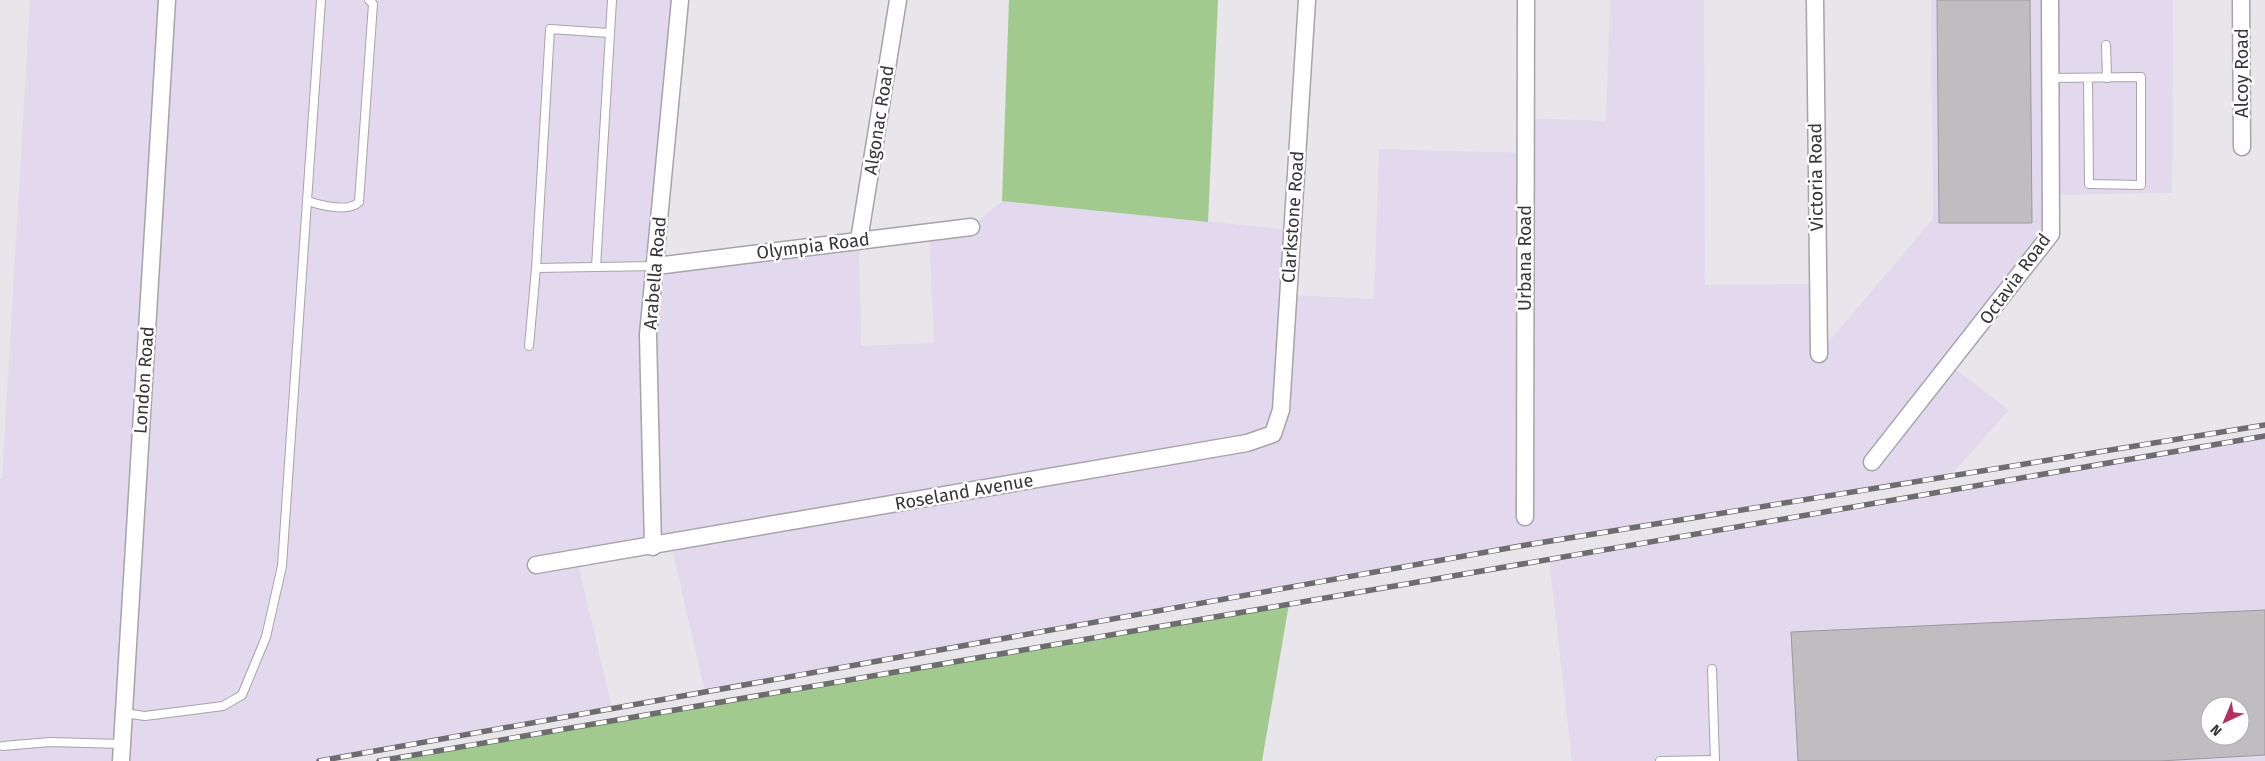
<svg xmlns="http://www.w3.org/2000/svg" width="2265" height="761" viewBox="0 0 2265 761" font-family="'Fira Sans',sans-serif">
  <style>
    .industrial { fill: #e2d9ee; fill-rule: evenodd }
    .green { fill: #a2ca8e }
    .building { fill: #c0bdc1; stroke: #9b989b; fill-rule: evenodd }
    .lines { fill: none; stroke-linecap: round; stroke-linejoin: round }
    .service-casing { stroke: #a5a4a8; stroke-width: 10 }
    .minor-casing { stroke: #a5a4a8; stroke-width: 19 }
    .service { stroke: #fff; stroke-width: 8 }
    .minor { stroke: #fff; stroke-width: 16 }
    .rail-casing { stroke: #6d6c6f; stroke-width: 5.5 }
    .rail { stroke: #fff; stroke-width: 4; stroke-dasharray: 11; stroke-linecap: butt }
    .labels { text-anchor: middle; stroke-width: 5; stroke-linejoin: round; paint-order: stroke }
    .street-label { font-size: 18px; fill: #353436; stroke: #fff }
  </style>
  <rect width="100%" height="100%" fill="#e8e6eb"/>
  <g class="industrial">
    <path d="M30,0H680L656,266L859,240L861,346L934,343L929,232L971,227L1002,201L1292,230L1288,295L1374,299L1379,149L1525,153V118L1606,121L1610,0H1704L1705,285L1818,284L1819,353L1933,219L1931,0H2173L2172,193L2051,195V234L1950,365L2009,410L1951,475L1526,545L705,692L671,544L577,559L612,708L319,761H0V479H2Z"/>
    <path d="M2265,436V761H1572L1549,559ZM2210,706H2240V736H2210Z"/>
  </g>
  <g class="green">
    <path d="M1009,0H1218L1208,222L1002,201Z"/>
    <path d="M1289,604L1262,761H379Z"/>
  </g>
  <g class="building">
    <path d="M1937,0H2030L2032,223H1939Z"/>
    <path d="M2265,610V755L2160,761H1798L1791,632ZM2210,706H2240V736H2210Z"/>
  </g>
  <g class="lines">
    <defs>
      <g id="service">
        <path d="M321,0L307,201C320,205 348,213 359,202L373,4L369,0"/>
        <path d="M612,0L596,267L656,266"/>
        <path d="M2106,45L2107,78"/>
        <path d="M2050,78L2141,77V185L2089,184L2088,78"/>
        <path d="M536,268L550,29L609,33"/>
        <path d="M529,346L536,268L596,267"/>
        <path d="M1712,669L1715,761"/>
        <path d="M124,713L145,716L223,706L242,695L266,637L282,566L307,201"/>
        <path d="M3,746L50,742L122,744"/>
        <path d="M1660,761L1715,760"/>
      </g>
      <g id="minor">
        <path d="M1815,0L1819,354"/>
        <path d="M2241,0L2242,147"/>
        <path d="M859,240L898,0"/>
        <path d="M656,266L971,227"/>
        <path d="M1872,462L2051,234L2050,0"/>
        <path d="M1525,517L1526,0"/>
        <path d="M653,547L648,335L680,0"/>
        <path d="M536,565L1247,443L1273,434L1281,410L1307,0"/>
        <path d="M121,761L167,0"/>
      </g>
    </defs>
    <use href="#service" class="service-casing"/>
    <use href="#minor" class="minor-casing"/>
    <use href="#service" class="service"/>
    <use href="#minor" class="minor"/>
    <defs>
      <g id="rail">
        <path d="M319,761L1526,545L2265,425"/>
        <path d="M379,761L2265,436"/>
      </g>
    </defs>
    <use href="#rail" class="rail-casing"/>
    <use href="#rail" class="rail"/>
  </g>
  <g class="labels">
    <g class="street-label">
      <text transform="translate(2242 73) rotate(-90)" y="6">Alcoy Road</text>
      <text transform="translate(879 120) rotate(-81)" y="6">Algonac Road</text>
      <text transform="translate(1816 177) rotate(-91)" y="6">Victoria Road</text>
      <text transform="translate(1293 217) rotate(-86)" y="6">Clarkstone Road</text>
      <text transform="translate(813 246) rotate(-7)" y="6">Olympia Road</text>
      <text transform="translate(1525 258) rotate(-90)" y="6">Urbana Road</text>
      <text transform="translate(655 273) rotate(-85)" y="6">Arabella Road</text>
      <text transform="translate(2015 279) rotate(-54)" y="6">Octavia Road</text>
      <text transform="translate(144 380) rotate(-86)" y="6">London Road</text>
      <text transform="translate(964 492) rotate(-10)" y="6">Roseland Avenue</text>
    </g>
  </g>
  <g transform="translate(2225 721) rotate(224)"><circle r="24" fill="#ffffff" stroke="#aeaeaf"/>
  <path d="M0-4L9 19L0 12L-9 19Z" fill="#ba2d5f"/>
  <text y="-8" font-size="14" font-weight="bold" text-anchor="middle" fill="#353436">N</text>
  </g>
</svg>
